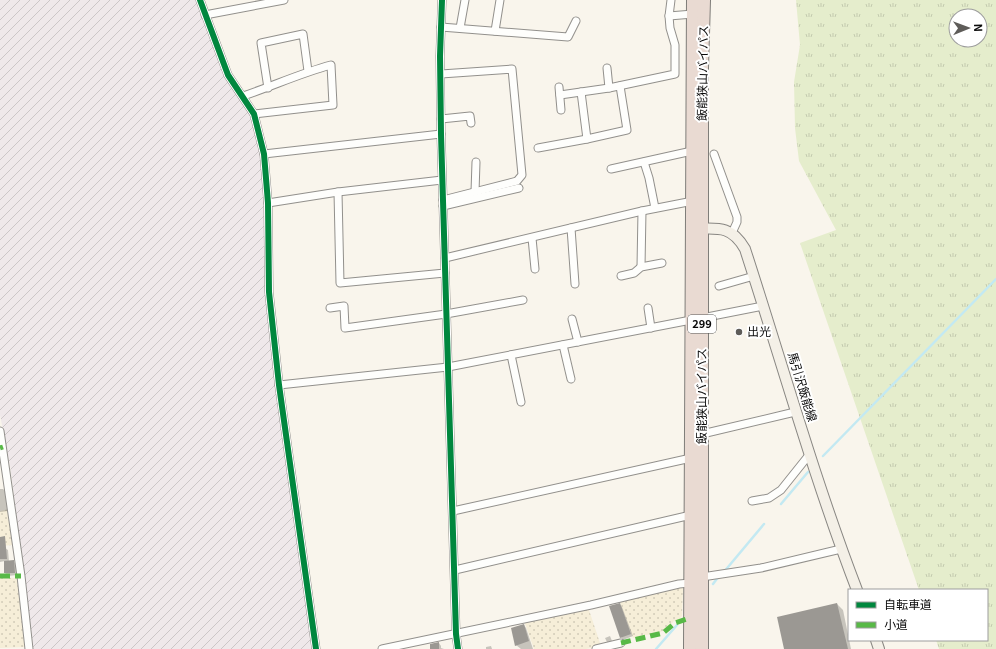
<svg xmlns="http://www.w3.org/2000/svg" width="996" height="649" viewBox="0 0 996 649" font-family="Georgia,'Noto Sans JP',serif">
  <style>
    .industrial { fill: url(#industrial-furrows) }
    .farmland { fill: url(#farmland-dots) }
    .grass { fill: url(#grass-tufts); fill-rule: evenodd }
    .shadow { fill: #0003 }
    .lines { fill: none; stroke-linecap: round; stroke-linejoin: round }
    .stream { stroke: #c3e9f2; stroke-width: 2.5 }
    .building { fill: #9b9893 }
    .street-casing { stroke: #92908c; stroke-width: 9 }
    .secondary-casing { stroke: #888682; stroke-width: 12 }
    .highway-casing { stroke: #7f7d79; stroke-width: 14 }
    .street { stroke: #fefefc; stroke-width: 7 }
    .secondary { stroke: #f4f0e7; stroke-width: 10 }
    .highway { stroke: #e9dad2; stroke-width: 12 }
    .quiet { stroke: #58b947; stroke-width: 5; stroke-dasharray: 10 5; stroke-linecap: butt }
    .cycleway-casing { stroke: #fff; stroke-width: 8 }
    .cycleway { stroke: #00873e; stroke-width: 6 }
    .poi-dot { fill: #5e5c59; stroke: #fff; stroke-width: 1.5 }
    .labels { text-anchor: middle; stroke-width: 4; stroke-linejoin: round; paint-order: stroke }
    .shield { fill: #fff; stroke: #545454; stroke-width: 1 }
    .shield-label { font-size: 11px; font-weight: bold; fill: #0a0a0a }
    .street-label { font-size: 12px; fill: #0a0a0a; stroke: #fff }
    .poi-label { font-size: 12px; fill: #0a0a0a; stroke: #fff; text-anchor: start }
  </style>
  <defs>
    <pattern id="industrial-furrows" width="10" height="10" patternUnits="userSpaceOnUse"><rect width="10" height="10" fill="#efe8ea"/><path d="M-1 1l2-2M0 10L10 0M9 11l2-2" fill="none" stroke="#ccc6c7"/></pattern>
    <pattern id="farmland-dots" width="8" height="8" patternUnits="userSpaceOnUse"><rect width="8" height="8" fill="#f6eed8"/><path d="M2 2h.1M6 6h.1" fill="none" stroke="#d2cbb8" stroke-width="1.8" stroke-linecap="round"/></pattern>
    <pattern id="grass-tufts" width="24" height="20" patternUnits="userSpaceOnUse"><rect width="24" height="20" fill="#e5edcc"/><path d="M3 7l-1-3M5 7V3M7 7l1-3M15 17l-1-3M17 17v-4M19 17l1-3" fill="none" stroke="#c3caae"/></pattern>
  </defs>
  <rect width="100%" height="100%" fill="#f9f5ec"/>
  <path class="industrial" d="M0,0H197L223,69L248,109L259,143L265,181L268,285L313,649H33L10,465L0,415Z"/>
  <g class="farmland">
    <path d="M9,509L13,545L0,546V511Z"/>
    <path d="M0,578H17L25,647L0,648Z"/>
    <path d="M683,586L682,616L678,621H674L668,628L661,632L633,638L619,600Z"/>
    <path d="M588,607L601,646L586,649H534L524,621Z"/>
  </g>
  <path class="grass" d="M796,0H996V649H939L936,640H987V590H919L800,243L836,230L799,161L795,128L794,82L800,45ZM956,16H980V40H956Z"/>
  <g class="shadow">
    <path d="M0,489H3L5,491L8,511L0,512Z"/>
    <path d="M0,548H5L8,550L9,562L13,561L16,564L17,575L8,576L5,573V561L0,562Z"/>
    <path d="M619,604L622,607L633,636L623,640L621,637Z"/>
    <path d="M837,604L843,610L851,649H785Z"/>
    <path d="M524,625L526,628L533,649H521L516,645Z"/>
    <path d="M610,636L612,641L607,642L605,638Z"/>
    <path d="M439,643L441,646V648L444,649H432Z"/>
    <path d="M491,646L492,649H486V647Z"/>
  </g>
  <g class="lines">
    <g class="stream">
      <path d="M823,456L996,279"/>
      <path d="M781,504L808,472"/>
      <path d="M723,573L764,524"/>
      <path d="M713,584L719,576"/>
      <path d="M656,649L677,625"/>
    </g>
  </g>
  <g class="building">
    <path d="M5,536L7,559H0V537Z"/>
    <path d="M14,560L15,573H4V561Z"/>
    <path d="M620,603L631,634L620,638L609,606Z"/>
    <path d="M837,603L848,649H784L777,617Z"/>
    <path d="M524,624L529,641L515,646L511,628Z"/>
    <path d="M439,642V649H430V644Z"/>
  </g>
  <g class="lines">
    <defs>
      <g id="street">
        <path d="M200,0L228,75L254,114L264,154L268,203L269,292L279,385L316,649"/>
        <path d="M442,0L440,56L441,134L456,634L458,649"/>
        <path d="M205,15L284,0"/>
        <path d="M669,16L693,14"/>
        <path d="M441,27L568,37L576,21"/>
        <path d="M460,28L465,0"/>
        <path d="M495,31L500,0"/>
        <path d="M607,68L609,88"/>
        <path d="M441,74L512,69L522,175L517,181L443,200"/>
        <path d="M559,87L561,110"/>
        <path d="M268,88L261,43L303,34L308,71"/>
        <path d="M581,92L587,139"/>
        <path d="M560,95L609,88L675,74V45L670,28L669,16L671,0"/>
        <path d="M243,96C273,86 301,73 331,65L333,105L254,114"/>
        <path d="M441,119L470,116L471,123"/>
        <path d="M538,148L587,139L627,130L620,86"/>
        <path d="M264,154L441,134"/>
        <path d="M714,154L737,217V222L732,233"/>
        <path d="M644,162L649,178L655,208"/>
        <path d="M611,169L692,151"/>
        <path d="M338,192L340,283L445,273"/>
        <path d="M475,192L476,162"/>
        <path d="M268,203L338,192L442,180"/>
        <path d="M443,206L519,188"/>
        <path d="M571,228L575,284"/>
        <path d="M532,238L535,269"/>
        <path d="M445,258L642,211L693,201"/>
        <path d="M641,267L642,211"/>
        <path d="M621,276L634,273L641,267L662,263"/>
        <path d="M719,286L754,276"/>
        <path d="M330,308L344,306L345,328L446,314L523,300"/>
        <path d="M648,308L651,328"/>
        <path d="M702,318L763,306"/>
        <path d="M572,319L578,342"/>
        <path d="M563,345L571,379"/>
        <path d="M511,355L521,402"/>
        <path d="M279,385L448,367L691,320"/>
        <path d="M0,431L21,576L29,649"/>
        <path d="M702,434L795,412"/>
        <path d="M752,501L769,498L781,490L809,455"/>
        <path d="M453,511L691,458"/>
        <path d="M455,570L691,515"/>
        <path d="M702,577L761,568L841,549"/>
        <path d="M382,649L591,605L679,584L690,583"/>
        <path d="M596,649L621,643"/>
      </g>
      <g id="secondary">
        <path d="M695,229C719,228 732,226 745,249C782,363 814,478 857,590"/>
        <path d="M876,640L879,649"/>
      </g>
      <g id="highway">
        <path d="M690,649L693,0"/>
        <path d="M702,649V68L704,0"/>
      </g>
    </defs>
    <use href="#street" class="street-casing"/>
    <use href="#secondary" class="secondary-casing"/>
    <use href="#highway" class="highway-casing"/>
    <use href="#street" class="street"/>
    <use href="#secondary" class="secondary"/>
    <use href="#highway" class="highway"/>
    <g class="quiet">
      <path d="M0,448L3,447"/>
      <path d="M0,576H21"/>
      <path d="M621,643L663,633L675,623L690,618"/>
    </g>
    <defs>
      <g id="cycleway">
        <path d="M200,0L228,75L254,114L264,154L268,203L269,292L279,385L316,649"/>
        <path d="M442,0L440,56L441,134L456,634L458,649"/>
      </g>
    </defs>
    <use href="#cycleway" class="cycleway-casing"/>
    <use href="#cycleway" class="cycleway"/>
  </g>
  <circle class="poi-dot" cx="739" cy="332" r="4"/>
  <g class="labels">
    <rect class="shield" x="688" y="315" width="28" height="18" rx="3"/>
    <g class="shield-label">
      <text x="702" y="328">299</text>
    </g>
    <g class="street-label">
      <text transform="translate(703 73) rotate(-89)" y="4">飯能狭山バイパス</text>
      <text transform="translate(802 387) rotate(73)" y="4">馬引沢飯能線</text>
      <text transform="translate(702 396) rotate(-90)" y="4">飯能狭山バイパス</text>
    </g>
    <g class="poi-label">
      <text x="747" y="336">出光</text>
    </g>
  </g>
  <rect x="848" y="589" width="140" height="52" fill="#ffffff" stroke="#9d9d9d"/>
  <rect x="856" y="602" width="20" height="6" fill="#00873e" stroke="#9d9d9d"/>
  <text x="884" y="609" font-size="12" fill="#0a0a0a">自転車道</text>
  <rect x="856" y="622" width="20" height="6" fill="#58b947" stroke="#9d9d9d"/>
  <text x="884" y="629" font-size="12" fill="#0a0a0a">小道</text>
  <g transform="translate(968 28) rotate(89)"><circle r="19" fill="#ffffff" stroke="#9d9d9d"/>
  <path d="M0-3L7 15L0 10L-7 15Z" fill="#5e5c59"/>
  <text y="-6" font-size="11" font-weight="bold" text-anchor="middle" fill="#0a0a0a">N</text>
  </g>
</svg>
